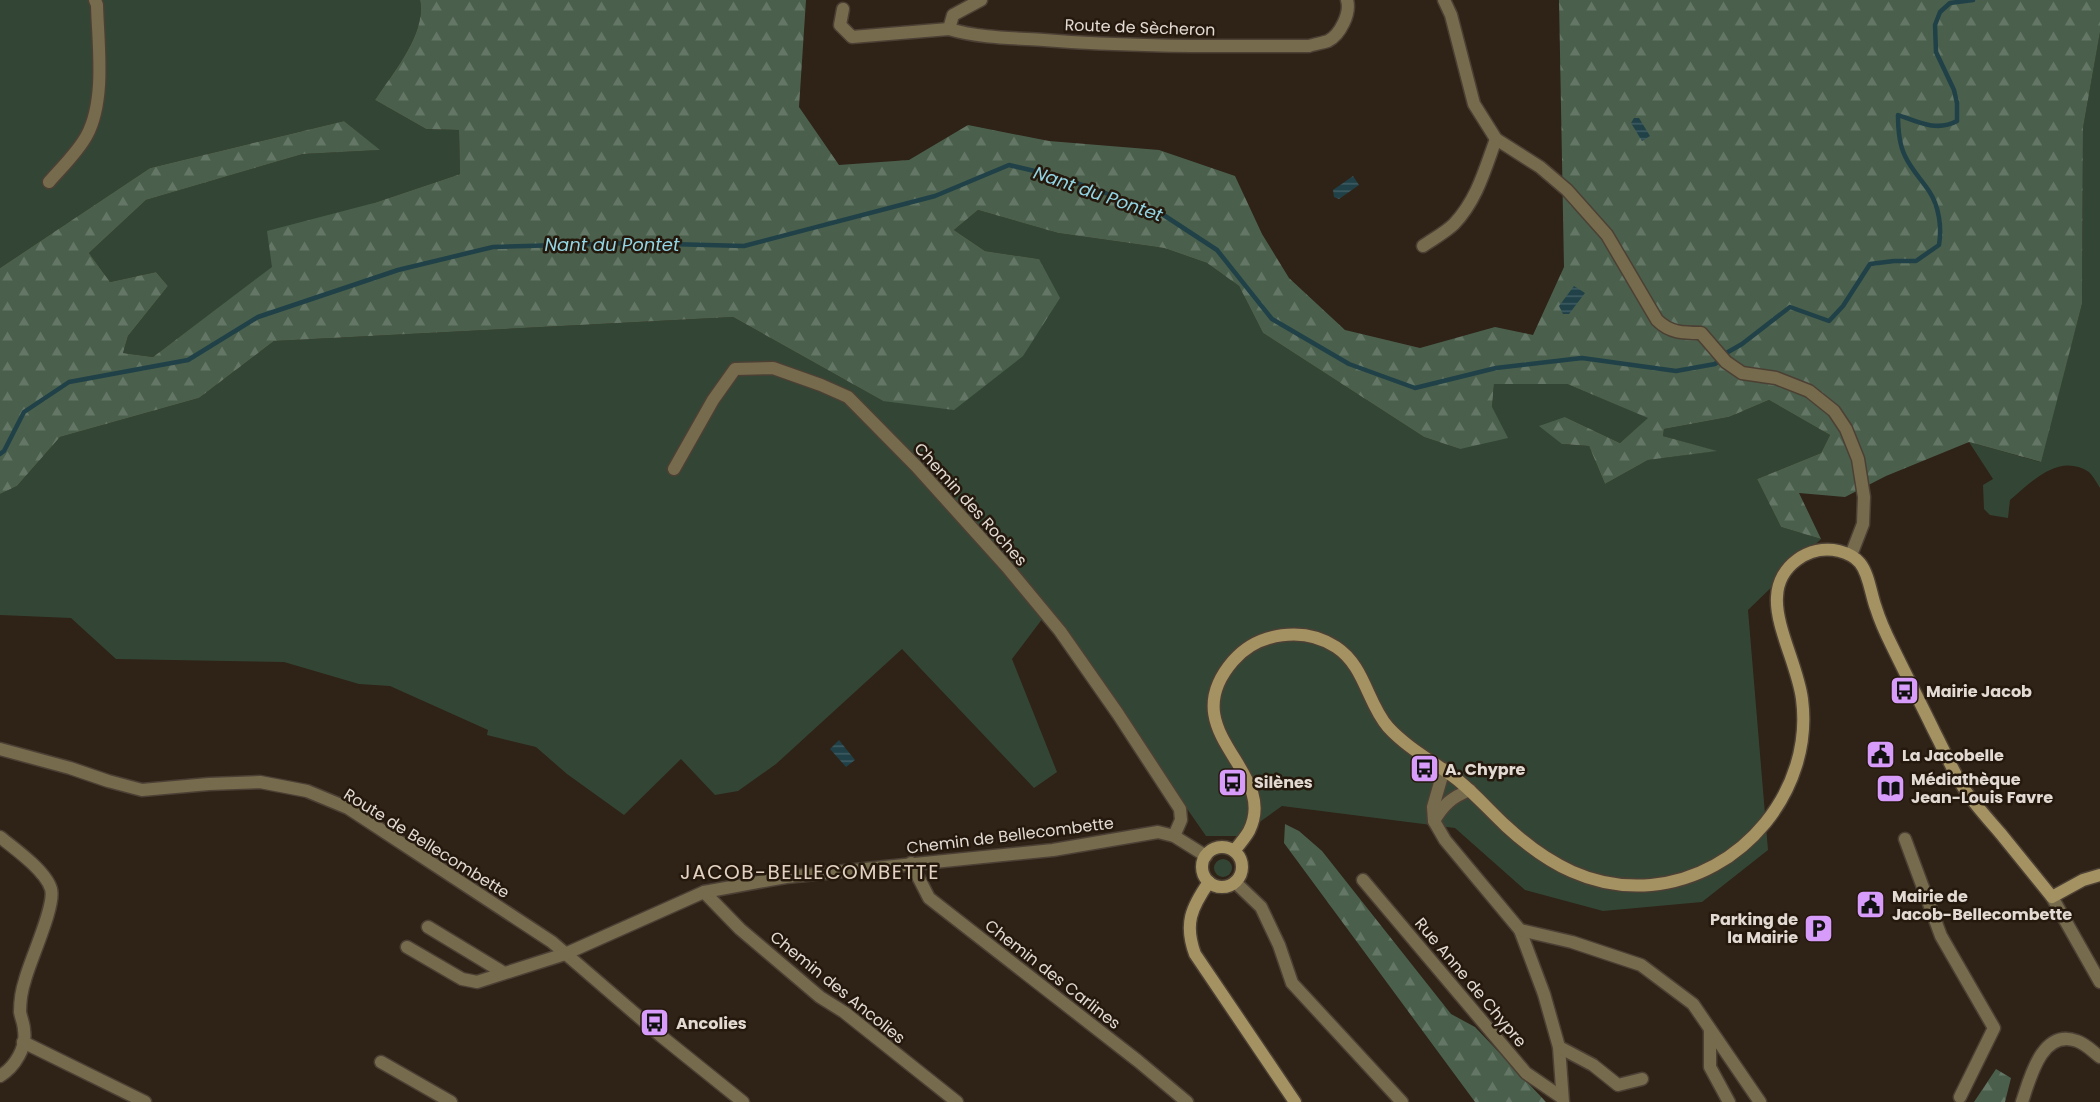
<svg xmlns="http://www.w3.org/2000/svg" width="2100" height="1102" viewBox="0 0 2100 1102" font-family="Poppins,sans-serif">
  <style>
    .green { fill: #334635 }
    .forest { fill: url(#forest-firs) }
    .water { fill: url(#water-rules) }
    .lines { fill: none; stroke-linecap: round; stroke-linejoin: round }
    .stream { stroke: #204148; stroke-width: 4.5 }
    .street-casing { stroke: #4c4035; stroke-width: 15 }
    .secondary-casing { stroke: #4c4035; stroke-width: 15 }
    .street { stroke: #766b4d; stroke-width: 12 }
    .secondary { stroke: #a49262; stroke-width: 12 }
    .labels { text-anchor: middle; stroke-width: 5; stroke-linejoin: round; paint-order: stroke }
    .street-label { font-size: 16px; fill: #e3dbd3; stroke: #25190e }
    .poi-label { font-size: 16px; font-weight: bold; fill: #e3dbd3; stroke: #25190e; text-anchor: start }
    .water-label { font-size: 18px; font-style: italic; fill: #92d5e4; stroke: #25190e }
    .quarter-label { font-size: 20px; letter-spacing: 1.5px; fill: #e3d2c2; stroke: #25190e }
  </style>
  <defs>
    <pattern id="forest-firs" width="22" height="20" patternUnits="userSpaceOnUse" patternTransform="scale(1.5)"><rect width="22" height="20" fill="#4a604c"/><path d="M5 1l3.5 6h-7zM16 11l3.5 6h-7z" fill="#647665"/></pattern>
    <pattern id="water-rules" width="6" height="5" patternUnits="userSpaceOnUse" patternTransform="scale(1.5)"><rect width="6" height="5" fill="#204148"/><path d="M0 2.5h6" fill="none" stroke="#405c62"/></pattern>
  </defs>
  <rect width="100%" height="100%" fill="#2f2217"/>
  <g class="green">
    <path d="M0,0H420C427,33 392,74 375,100L426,129L459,130L460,174L374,203L273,267L153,357L123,353L128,336L168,286L156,272L110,282L89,253L146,200L303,154L379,150L344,121L150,168L0,268Z"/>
    <path d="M2100,31V488C2097,483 2093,476 2089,472C2059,452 2031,482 2010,500L2008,518L1990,515L1984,509L1983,485L1993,479L1969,442L2040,462L2082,304L2083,128Z"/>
    <path d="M978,210L1058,233L1164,248L1207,263L1239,286L1263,333L1424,437L1460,449L1492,407L1494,384H1567L1649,418L1620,443L1565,417L1562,444L1589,446L1605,484L1648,460L1715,451L1663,436L1664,429L1729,417L1769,400L1830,435L1821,453L1757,479L1781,527L1821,539L1748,610L1768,850L1702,902L1603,911L1525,890L1455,828L1282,806L1240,836H1206L1049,610L1012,659L1057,772L1034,788L902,649L776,764L738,791L715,795L681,759L624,815L567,774L536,747L487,735L488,730L390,686L359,684L284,662L116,659L71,618L0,615V494L17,486L60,437L199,398L274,341L733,317L883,401L1039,259L985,251L954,230Z"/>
    <circle cx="1223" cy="868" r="9"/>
  </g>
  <g class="forest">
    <path d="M420,0H806L799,107L839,165L909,160L968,125L1049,141L1159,150L1235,176L1262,234L1289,278L1345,330L1420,348L1495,327L1533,335L1564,267L1559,0H2100V32L2083,128L2082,304L2041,462L1969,442L1886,476L1845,497L1799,493L1821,539L1781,527L1757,479L1821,453L1830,435L1769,400L1729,417L1664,429L1663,436L1717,451L1648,460L1605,484L1589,446L1562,444L1539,426L1565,417L1620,443L1648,418L1567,384H1494L1492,407L1508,438L1460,449L1424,437L1263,333L1239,286L1207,263L1164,248L1058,233L978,210L954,230L985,251L1039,259L1060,298L1023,356L954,410L883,401L733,317L274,341L199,398L60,437L17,486L0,494V268L150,168L344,121L380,150L303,154L146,200L89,253L110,282L156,272L168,286L128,336L123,353L153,357L272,267L267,231L374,203L460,174L459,130L426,129L375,100C392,74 427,33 420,0Z"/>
    <path d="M1285,824L1299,831L1322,851L1451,1014L1475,1027L1546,1102H1475L1284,843Z"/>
    <path d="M1996,1069L2011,1078L2005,1102H1974Z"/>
  </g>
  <g class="water">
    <path d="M1634,118H1639L1650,136L1642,141L1631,123Z"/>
    <path d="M1353,176L1359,185L1339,199L1334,197L1333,190Z"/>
    <path d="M1574,286L1585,293L1569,314H1563L1559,306Z"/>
    <path d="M839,740L855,760L846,767L830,749Z"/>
  </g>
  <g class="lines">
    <path class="stream" d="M0,454L4,451L24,412L69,382L188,360L258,317L398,270L493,247L632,243L744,246L935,196L1009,165L1060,177L1159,212L1217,250L1272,319L1349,364L1415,388L1496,368L1582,358L1676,371L1715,364L1728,352L1742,344L1790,307L1829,321L1843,306L1870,264L1894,261H1916L1939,245C1942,227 1939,206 1929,191C1921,179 1911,169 1905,156C1899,144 1898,128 1898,115C1918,122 1937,132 1957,121V103L1954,90L1936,52L1935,25L1940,12L1950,3L1973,0"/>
    <defs>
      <g id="street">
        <path d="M981,0L953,15L949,29C979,38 1012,38 1044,40C1132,47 1221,46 1309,46C1315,44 1322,43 1328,41C1340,35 1351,13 1347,0"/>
        <path d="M1444,0L1451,15L1474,104L1496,139L1540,167L1567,190L1607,235L1657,320C1670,333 1683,333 1701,333L1726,362L1742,373L1776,378L1809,391L1834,411L1846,429L1858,459L1864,497L1863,524L1851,555"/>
        <path d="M843,9L840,25L852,37L949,29"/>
        <path d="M49,182C62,167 78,152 87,135C106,99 98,44 97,5L95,0"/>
        <path d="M1423,246C1433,239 1446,232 1454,224C1477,200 1485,169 1496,139"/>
        <path d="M674,469L713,400L735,369L773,368L821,385L848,397L916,466L1007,567L1060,631L1118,714L1180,809L1181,820L1174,836"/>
        <path d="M0,749L70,768L108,781L142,790L209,784L260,782L307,791L348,808L552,942L661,1036L743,1102"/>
        <path d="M1444,769L1433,807L1434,821L1445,840L1520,930L1544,994L1559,1047L1563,1102"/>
        <path d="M1434,821C1443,805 1452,797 1470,790"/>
        <path d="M0,837C14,848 46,871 51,889C56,905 30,960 25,980C22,989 20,1003 20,1012C21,1018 24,1024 24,1030C27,1047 15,1067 0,1076"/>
        <path d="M1905,839L1941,936L1994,1028L1960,1097"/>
        <path d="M911,863L929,898L1138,1061L1187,1102"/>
        <path d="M1363,880L1526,1073L1561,1097"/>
        <path d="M1235,882L1261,907L1279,945L1292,983L1402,1102"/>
        <path d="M704,892L740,929L820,997L844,1012L957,1102"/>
        <path d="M2052,897L2100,982"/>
        <path d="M428,927L504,973"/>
        <path d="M1520,930L1572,942L1641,965L1693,1004L1760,1102"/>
        <path d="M407,947L462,979L477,982L565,954L704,892L786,877L1053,850L1158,832L1174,836L1206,856"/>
        <path d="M1710,1030V1067L1729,1102"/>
        <path d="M23,1042L145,1102"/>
        <path d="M1559,1047L1593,1065L1618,1085L1642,1079"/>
        <path d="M381,1062L451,1102"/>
        <path d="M2022,1102C2030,1078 2042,1028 2077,1041C2086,1044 2092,1051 2100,1057"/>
      </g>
      <g id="secondary">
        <circle cx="1222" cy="867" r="20"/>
        <path d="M1234,851C1239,845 1245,838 1249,831C1280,770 1171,733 1233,661C1258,632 1304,626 1336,647C1365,666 1367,703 1388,727C1408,749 1436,763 1459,781C1476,795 1490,811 1506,826C1547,864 1593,890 1651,885C1742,877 1814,790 1802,699C1798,667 1775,626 1777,597C1778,566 1809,544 1839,551C1847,553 1855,557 1860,563C1869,574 1871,595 1876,608C1880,621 1886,634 1892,646C1906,675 1921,704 1935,733C1945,752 1953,772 1965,790C1976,806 1989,820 2001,834C2018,855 2035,876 2052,897L2083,880L2100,875"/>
        <path d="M1209,882C1191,908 1184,924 1195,954L1295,1102"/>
      </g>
    </defs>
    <use href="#street" class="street-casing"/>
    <use href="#secondary" class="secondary-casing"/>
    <use href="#street" class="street"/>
    <use href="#secondary" class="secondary"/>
  </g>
  <defs>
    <symbol id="bus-square" viewBox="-11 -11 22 22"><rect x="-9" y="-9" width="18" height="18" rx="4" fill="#d79bf9" stroke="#25190e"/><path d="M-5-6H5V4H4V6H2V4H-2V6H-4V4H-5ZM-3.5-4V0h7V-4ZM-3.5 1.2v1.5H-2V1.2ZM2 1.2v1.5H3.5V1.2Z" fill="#111"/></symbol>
    <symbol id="civic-square" viewBox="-11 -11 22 22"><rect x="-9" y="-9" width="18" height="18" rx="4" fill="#d79bf9" stroke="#25190e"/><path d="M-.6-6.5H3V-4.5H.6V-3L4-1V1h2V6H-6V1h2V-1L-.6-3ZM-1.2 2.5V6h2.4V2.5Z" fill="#111"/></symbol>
    <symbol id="library-square" viewBox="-11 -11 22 22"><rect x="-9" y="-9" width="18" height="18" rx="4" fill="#d79bf9" stroke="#25190e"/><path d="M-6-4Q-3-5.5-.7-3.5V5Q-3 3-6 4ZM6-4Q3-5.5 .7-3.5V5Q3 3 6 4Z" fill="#111"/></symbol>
    <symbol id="parking-square" viewBox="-11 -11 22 22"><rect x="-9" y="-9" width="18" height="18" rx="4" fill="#d79bf9" stroke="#25190e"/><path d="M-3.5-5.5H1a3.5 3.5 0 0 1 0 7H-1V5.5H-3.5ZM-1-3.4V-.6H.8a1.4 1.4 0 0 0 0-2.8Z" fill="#111"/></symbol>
  </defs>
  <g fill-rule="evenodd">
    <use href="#bus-square" x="1888" y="674" width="33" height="33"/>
    <use href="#civic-square" x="1864" y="738" width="33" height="33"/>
    <use href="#bus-square" x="1408" y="752" width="33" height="33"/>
    <use href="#bus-square" x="1216" y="766" width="33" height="33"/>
    <use href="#library-square" x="1874" y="772" width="33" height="33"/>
    <use href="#civic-square" x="1854" y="888" width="33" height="33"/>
    <use href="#parking-square" x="1802" y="912" width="33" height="33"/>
    <use href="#bus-square" x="638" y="1006" width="33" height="33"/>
  </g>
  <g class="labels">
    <g class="street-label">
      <text transform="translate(1140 27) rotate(2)" y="6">Route de Sècheron</text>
      <text transform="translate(971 504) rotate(48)" y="6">Chemin des Roches</text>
      <text transform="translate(1010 835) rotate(-7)" y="6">Chemin de Bellecombette</text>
      <text transform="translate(427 843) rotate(32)" y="6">Route de Bellecombette</text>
      <text transform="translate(1053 974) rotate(38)" y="6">Chemin des Carlines</text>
      <text transform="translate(1471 982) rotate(50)" y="6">Rue Anne de Chypre</text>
      <text transform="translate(838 987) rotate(39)" y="6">Chemin des Ancolies</text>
    </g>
    <g class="poi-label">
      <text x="1926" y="697">Mairie Jacob</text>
      <text x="1902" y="761">La Jacobelle</text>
      <text x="1445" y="775">A. Chypre</text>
      <text x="1911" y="785">Médiathèque<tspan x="1911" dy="18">Jean-Louis Favre</tspan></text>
      <text x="1254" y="788">Silènes</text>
      <text x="1892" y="902">Mairie de<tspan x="1892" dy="18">Jacob-Bellecombette</tspan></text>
      <text x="1798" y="925" text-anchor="end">Parking de<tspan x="1798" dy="18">la Mairie</tspan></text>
      <text x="676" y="1029">Ancolies</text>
    </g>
    <g class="water-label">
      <text transform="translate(1098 194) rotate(19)" y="6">Nant du Pontet</text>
      <text x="612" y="251">Nant du Pontet</text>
    </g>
    <g class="quarter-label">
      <text x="810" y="879">JACOB-BELLECOMBETTE</text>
    </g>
  </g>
</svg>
